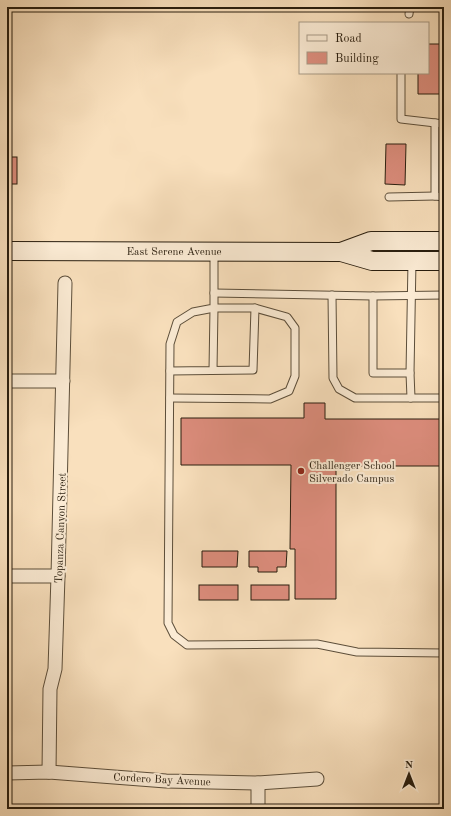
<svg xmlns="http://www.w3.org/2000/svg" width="451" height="816" viewBox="0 0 451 816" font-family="'Old Standard TT',serif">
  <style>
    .building { fill: #dd8d7d; stroke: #281d0e }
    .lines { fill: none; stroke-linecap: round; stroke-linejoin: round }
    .service-casing { stroke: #5c4e3a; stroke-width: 9 }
    .minor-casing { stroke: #5c4e3a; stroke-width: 15 }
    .secondary-casing { stroke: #281d0e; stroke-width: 20 }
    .service { stroke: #fbebd4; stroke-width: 7 }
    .minor { stroke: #fbebd4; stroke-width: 13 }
    .secondary { stroke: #fbebd4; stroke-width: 18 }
    .poi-dot { fill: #8f2418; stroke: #fbebd4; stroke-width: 1.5 }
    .labels { text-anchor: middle; stroke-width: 4; stroke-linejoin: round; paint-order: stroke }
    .street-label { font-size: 11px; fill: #281d0e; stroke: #fbebd4 }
    .poi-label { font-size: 11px; fill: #281d0e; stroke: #fbebd4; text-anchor: start }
  </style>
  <rect width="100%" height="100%" fill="#f9e0bd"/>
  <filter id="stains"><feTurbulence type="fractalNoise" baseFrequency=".005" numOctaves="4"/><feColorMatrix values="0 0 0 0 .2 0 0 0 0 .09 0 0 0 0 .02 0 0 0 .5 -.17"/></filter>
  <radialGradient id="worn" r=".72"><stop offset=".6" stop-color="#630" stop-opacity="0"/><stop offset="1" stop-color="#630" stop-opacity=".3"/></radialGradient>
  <g class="building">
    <path d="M428,44H444V94H418V73H428Z"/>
    <path d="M386,144H406L405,185L385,184Z"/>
    <rect x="7" y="157" width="10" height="27"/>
    <path d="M304,403H325V419H443V466H336V599H295V549H290L291,465H181V418H304Z"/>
    <path d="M202,551H238L237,567H202Z"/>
    <path d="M249,551H287L286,567H277V572H258V567H249Z"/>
    <rect x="199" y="585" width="39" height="15"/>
    <rect x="251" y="585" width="38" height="15"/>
  </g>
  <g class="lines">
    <defs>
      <g id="service">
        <path d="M409,14L410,7"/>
        <path d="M401,73V119L444,124"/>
        <path d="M435,123V196L444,197"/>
        <path d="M389,197L435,196"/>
        <path d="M214,252V308L193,312L177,322L170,344L168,623L174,635L187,645L317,644L357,652L444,653"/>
        <path d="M214,293L373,296L444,295"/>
        <path d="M332,295L333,378L339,389L355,398H444"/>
        <path d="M373,296V373H410L412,261"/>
        <path d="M170,371L253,370L255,308H214L213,370"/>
        <path d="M410,373L411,398"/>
        <path d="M170,398L270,399L289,391L295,376V328L287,317L255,308"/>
      </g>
      <g id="minor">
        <path d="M7,381H63"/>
        <path d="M7,576H58"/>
        <path d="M49,772L50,689L55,669L58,576L65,283"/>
        <path d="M7,773L49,772L166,781L258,783L317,779"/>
        <path d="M258,809V783"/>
      </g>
      <g id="secondary">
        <path d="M7,251L341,252L372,261H444"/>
        <path d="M341,252L371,241H444"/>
      </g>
    </defs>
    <use href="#service" class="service-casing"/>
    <use href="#minor" class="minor-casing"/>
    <use href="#secondary" class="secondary-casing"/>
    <use href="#service" class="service"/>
    <use href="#minor" class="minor"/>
    <use href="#secondary" class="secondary"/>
  </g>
  <circle class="poi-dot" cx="301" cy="471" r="4"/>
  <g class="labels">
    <g class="street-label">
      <text x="174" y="255">East Serene Avenue</text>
      <text transform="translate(60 528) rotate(-88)" y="4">Topanza Canyon Street</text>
      <text transform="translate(162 779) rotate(3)" y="4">Cordero Bay Avenue</text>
    </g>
    <g class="poi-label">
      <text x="309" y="469">Challenger School<tspan x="309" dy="13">Silverado Campus</tspan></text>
    </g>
  </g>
  <rect width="451" height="816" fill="none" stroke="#f9e0bd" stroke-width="24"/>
  <rect x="8" y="8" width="435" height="800" fill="none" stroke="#281d0e" stroke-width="2"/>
  <rect x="12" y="12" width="427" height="792" fill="none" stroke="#281d0e"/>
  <rect x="299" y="22" width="130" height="52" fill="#fbebd4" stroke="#a79985"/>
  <rect x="307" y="35" width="20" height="6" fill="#fbebd4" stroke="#a79985"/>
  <text x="335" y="42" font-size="12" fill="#281d0e">Road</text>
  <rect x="307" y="52" width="20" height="12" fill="#dd8d7d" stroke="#a79985"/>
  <text x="335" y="62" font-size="12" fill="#281d0e">Building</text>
  <g transform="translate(409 774)" stroke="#fbebd4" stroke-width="3" paint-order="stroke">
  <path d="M0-3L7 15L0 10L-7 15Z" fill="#281d0e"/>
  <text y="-6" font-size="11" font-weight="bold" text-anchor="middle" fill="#281d0e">N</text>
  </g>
  <rect width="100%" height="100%" filter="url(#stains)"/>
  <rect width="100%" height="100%" fill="url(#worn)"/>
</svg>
